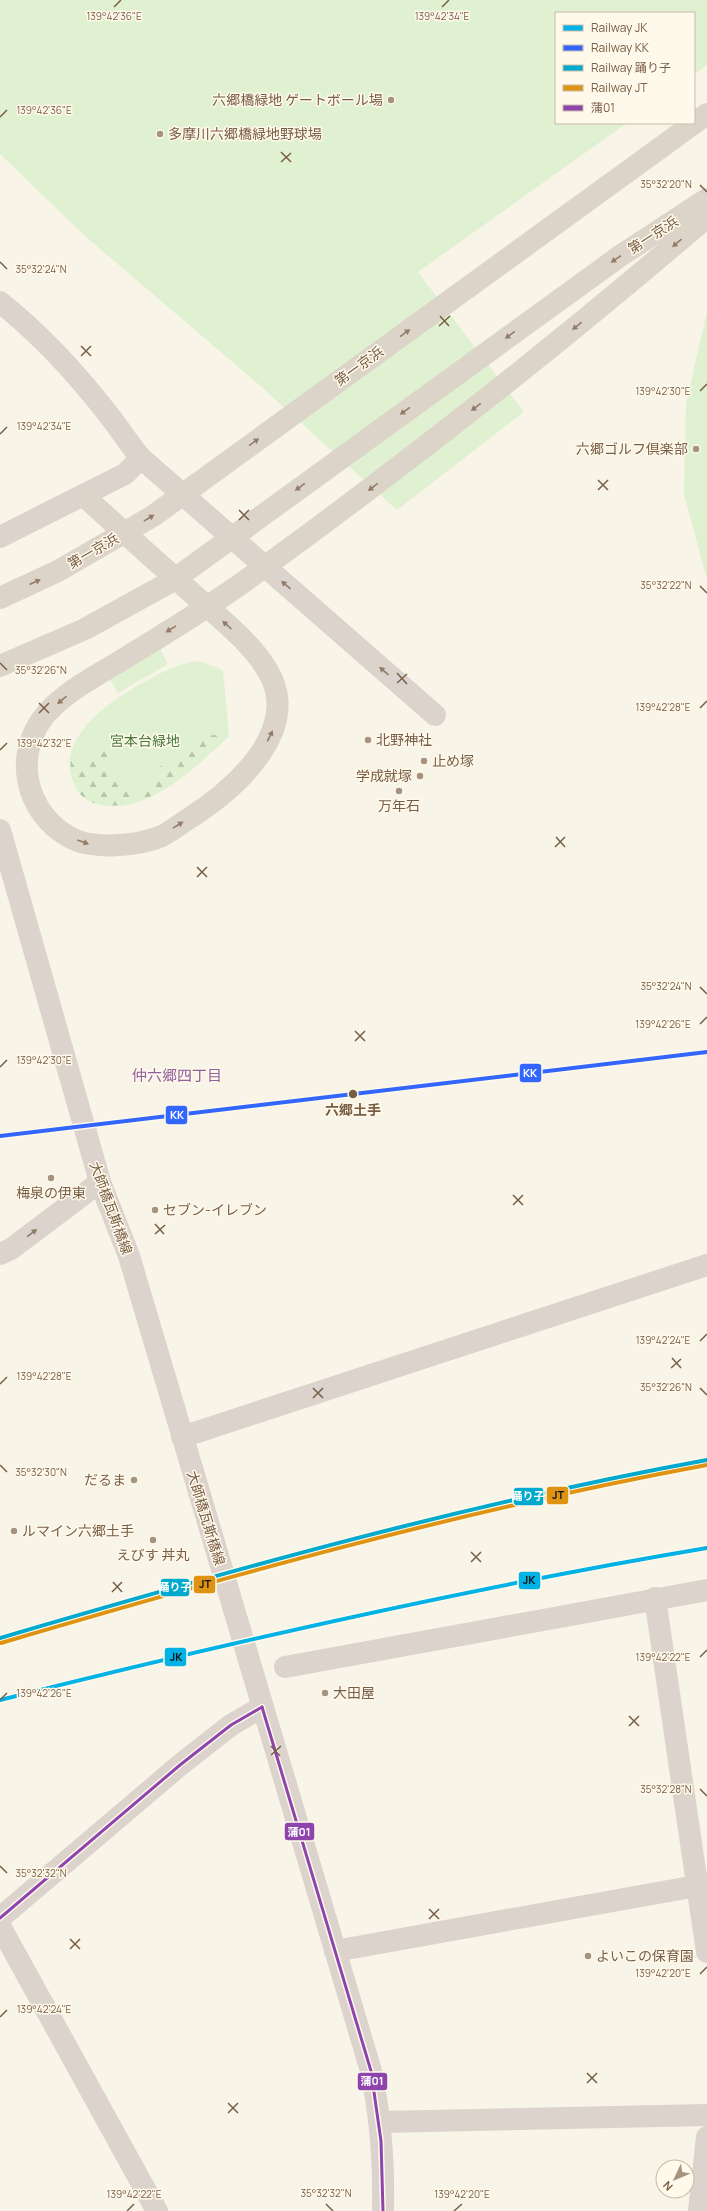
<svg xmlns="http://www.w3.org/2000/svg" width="707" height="2211" viewBox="0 0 707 2211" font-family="Manrope,'Noto Sans JP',sans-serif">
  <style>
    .green { fill: #e0f1d1 }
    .forest { fill: url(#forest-firs) }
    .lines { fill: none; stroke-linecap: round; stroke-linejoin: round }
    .minor { stroke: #dbd3cc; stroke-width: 22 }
    .tertiary { stroke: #dbd3cc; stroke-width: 22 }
    .trunk { stroke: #ddd4c9; stroke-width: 22 }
    .bus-1-casing { stroke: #fff9eb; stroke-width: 6 }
    .bus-1 { stroke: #8e44ad; stroke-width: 3 }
    .rail-1-casing { stroke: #fff9eb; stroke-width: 7 }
    .rail-2-casing { stroke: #fff9eb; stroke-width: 7 }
    .rail-3-casing { stroke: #fff9eb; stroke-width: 7 }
    .rail-4-casing { stroke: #fff9eb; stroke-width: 7 }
    .rail-1 { stroke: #00b2e5; stroke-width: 4 }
    .rail-2 { stroke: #36f; stroke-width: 4 }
    .rail-3 { stroke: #00a9ce; stroke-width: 4 }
    .rail-4 { stroke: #de9312; stroke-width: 4 }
    .oneway { fill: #927c67 }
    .oneway2 { fill: #927b68 }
    .ticks { fill: none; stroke: #795e46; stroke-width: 1.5 }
    .poi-dot { fill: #a5927f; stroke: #fff9eb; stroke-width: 1.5 }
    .stop-dot { fill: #795e46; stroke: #fff9eb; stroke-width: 1.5 }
    .labels { text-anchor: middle; stroke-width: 3; stroke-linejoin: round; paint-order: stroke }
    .poi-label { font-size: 14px; fill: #795e46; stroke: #fff9eb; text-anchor: start }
    .street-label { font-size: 14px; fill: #795e46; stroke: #fff9eb }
    .park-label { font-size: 14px; fill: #467a3a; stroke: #fff9eb }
    .stop-label { font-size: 14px; font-weight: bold; fill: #795e46; stroke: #fff9eb }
    .neighbourhood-label { font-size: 15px; fill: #90609d; stroke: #fff9eb }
    .ticks-label { font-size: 10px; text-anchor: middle; fill: #795e46; stroke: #fff9eb; stroke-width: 3; stroke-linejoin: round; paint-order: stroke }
    .line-badge { stroke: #fff9eb; stroke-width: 1.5 }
    .badge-label { font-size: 11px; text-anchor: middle; font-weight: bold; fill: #fff }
    .pale-badge-label { font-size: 11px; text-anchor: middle; font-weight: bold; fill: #111 }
  </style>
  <defs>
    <pattern id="forest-firs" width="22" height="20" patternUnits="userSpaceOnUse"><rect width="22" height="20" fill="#e0f1d1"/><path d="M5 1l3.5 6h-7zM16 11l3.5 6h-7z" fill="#bac6ab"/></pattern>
  </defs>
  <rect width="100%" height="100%" fill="#f8f4e8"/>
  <g class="green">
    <path d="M0,0H707V65L694,75V13H556V123H627L418,272L524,412L397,510L257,383L86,237L0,154Z"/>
    <path d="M707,311V580L684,494L686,404Z"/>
    <path d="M160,649L168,664L118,693L109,678Z"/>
    <path d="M199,661L223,670L229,736C201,763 161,801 121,806C79,811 56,772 78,737C91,716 112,701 132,689C153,677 175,663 199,661Z"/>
  </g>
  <path class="forest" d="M212,735L229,736C210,753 192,770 171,785C149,800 106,816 83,797C71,787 71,768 70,755L78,759L91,760L98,751L106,748L115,758L111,770V779C131,795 144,791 162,776L159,768L167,760Z"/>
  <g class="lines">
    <g class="minor">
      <path d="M0,302C40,334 77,374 108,414C120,429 129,444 141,458L435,715"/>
      <path d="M0,537L125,474L141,458"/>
      <path d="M0,1254L11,1249L100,1182"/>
      <path d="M182,1437L707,1265"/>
      <path d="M655,1598L707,1952"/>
      <path d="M285,1667L707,1590"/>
      <path d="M0,1918L180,1765L231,1725L262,1707"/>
      <path d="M0,1926L157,2211"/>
      <path d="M335,1951L707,1884"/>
      <path d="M380,2122L707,2115"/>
      <path d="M699,2211L707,2137"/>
    </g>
    <path class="tertiary" d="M0,830L100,1182L129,1256L371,2071C381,2118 384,2163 383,2211"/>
    <g class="trunk">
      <path d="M84,496C120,529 157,562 193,594C219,618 257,646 272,679C297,736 231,792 188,819C180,825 171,831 162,836C138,846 94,850 71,838C25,814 12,754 46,714C66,691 96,676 122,660C163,635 206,609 245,581C404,466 558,345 707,217"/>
      <path d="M0,598L58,571L153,516L707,114"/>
      <path d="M0,666L85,629L172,581L620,256L707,199"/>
    </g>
    <defs>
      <g id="bus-1">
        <path d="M262,1707L371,2071L381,2141L383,2211"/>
        <path d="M0,1918L180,1765L231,1725L262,1707"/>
      </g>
    </defs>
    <use href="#bus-1" class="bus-1-casing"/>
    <use href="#bus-1" class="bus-1"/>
    <defs>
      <path id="rail-1" d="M0,1700C235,1641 468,1588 707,1548"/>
      <path id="rail-2" d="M0,1136L707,1052"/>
      <path id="rail-3" d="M0,1638C235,1569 466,1504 707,1460"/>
      <path id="rail-4" d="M1,1643C235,1574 468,1509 707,1465"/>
    </defs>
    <use href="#rail-1" class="rail-1-casing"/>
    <use href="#rail-2" class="rail-2-casing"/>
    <use href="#rail-3" class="rail-3-casing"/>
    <use href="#rail-4" class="rail-4-casing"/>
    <use href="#rail-1" class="rail-1"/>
    <use href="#rail-2" class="rail-2"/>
    <use href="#rail-3" class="rail-3"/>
    <use href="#rail-4" class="rail-4"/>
  </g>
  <defs><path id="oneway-solid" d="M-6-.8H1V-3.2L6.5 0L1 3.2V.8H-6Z"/></defs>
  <g class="oneway">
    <use href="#oneway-solid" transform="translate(677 243) rotate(139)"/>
    <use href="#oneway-solid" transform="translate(616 259) rotate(145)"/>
    <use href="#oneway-solid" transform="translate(577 326) rotate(141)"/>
    <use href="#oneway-solid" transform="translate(405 333) rotate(-36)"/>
    <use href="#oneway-solid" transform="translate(510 335) rotate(144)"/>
    <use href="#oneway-solid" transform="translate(476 407) rotate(142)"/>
    <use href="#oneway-solid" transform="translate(405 411) rotate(144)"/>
    <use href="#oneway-solid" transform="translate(254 442) rotate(-36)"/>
    <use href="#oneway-solid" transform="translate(300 487) rotate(144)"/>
    <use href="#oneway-solid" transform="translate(373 487) rotate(143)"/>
    <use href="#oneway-solid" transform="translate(149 518) rotate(-31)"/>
    <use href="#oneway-solid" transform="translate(35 582) rotate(-25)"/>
    <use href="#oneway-solid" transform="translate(227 625) rotate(-138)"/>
    <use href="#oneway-solid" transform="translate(171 629) rotate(148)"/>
    <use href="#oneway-solid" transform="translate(62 700) rotate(139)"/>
    <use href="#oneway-solid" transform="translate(270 736) rotate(-64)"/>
    <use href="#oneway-solid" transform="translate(178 825) rotate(-32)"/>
    <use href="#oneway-solid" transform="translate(83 842) rotate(20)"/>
  </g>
  <g class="oneway2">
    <use href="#oneway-solid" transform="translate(286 585) rotate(-139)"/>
    <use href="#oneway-solid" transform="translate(384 671) rotate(-139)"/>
    <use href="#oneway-solid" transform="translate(32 1233) rotate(-37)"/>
  </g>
  <path class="ticks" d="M114,7L121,0M442,7L449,0M0,117L7,110M281,152L291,162M281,162L291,153M700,185L707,192M0,262L7,269M440,316L449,326M439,326L450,316M81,346L91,356M81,356L91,346M700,391L707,384M0,434L7,427M598,480L608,490M598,490L608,480M239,510L249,520M239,520L249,510M700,586L707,593M0,663L7,670M397,673L407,684M397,683L407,674M39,703L49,713M700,708L707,701M39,713L49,703M0,750L7,743M556,837L565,847M555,847L565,837M197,867L207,877M197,877L207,867M700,987L707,994M700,1024L707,1017M355,1031L365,1041M355,1041L365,1031M0,1067L7,1060M513,1195L523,1205M513,1205L523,1195M155,1224L164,1234M155,1234L165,1225M700,1341L707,1334M672,1358L681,1368M671,1368L681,1359M0,1384L7,1377M313,1388L323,1398M700,1388L707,1395M313,1398L323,1388M0,1465L7,1472M471,1552L481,1562M471,1562L481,1552M113,1582L122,1592M112,1592L122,1582M700,1657L707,1650M0,1700L7,1693M629,1716L639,1726M629,1726L639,1716M271,1746L280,1756M271,1755L281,1746M700,1789L707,1796M0,1866L7,1873M429,1909L439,1919M429,1919L439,1909M70,1939L80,1949M70,1949L80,1939M700,1974L707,1967M0,2017L7,2010M587,2073L597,2083M587,2083L597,2073M228,2103L238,2113M228,2113L238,2103M326,2204L333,2211M127,2211L134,2204M454,2211L462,2204"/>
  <g class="poi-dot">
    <circle cx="391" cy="100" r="4"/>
    <circle cx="160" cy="134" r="4"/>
    <circle cx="696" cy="449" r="4"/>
    <circle cx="368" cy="740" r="4"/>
    <circle cx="424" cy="761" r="4"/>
    <circle cx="420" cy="776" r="4"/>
    <circle cx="399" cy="791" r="4"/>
    <circle cx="51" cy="1178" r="4"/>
    <circle cx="155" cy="1210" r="4"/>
    <circle cx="134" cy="1480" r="4"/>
    <circle cx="14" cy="1531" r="4"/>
    <circle cx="153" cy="1540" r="4"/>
    <circle cx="325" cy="1693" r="4"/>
    <circle cx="588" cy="1956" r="4"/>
  </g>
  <circle class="stop-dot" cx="353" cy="1094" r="5"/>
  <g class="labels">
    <g class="poi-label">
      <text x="383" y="105" text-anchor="end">六郷橋緑地 ゲートボール場</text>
      <text x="168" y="139">多摩川六郷橋緑地野球場</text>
      <text x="688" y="454" text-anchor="end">六郷ゴルフ倶楽部</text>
      <text x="376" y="745">北野神社</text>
      <text x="432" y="766">止め塚</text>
      <text x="412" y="781" text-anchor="end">学成就塚</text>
      <text x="399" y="811" text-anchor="middle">万年石</text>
      <text x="51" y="1198" text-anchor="middle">梅泉の伊東</text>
      <text x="163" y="1215">セブン-イレブン</text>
      <text x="126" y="1485" text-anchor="end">だるま</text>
      <text x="22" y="1536">ルマイン六郷土手</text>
      <text x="153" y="1560" text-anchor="middle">えびす 丼丸</text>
      <text x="333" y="1698">大田屋</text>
      <text x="596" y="1961">よいこの保育園</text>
    </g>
    <g class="street-label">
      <text transform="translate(653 235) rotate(-33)" y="5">第一京浜</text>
      <text transform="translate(359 366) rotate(-36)" y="5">第一京浜</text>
      <text transform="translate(93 551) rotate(-30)" y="5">第一京浜</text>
      <text transform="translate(111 1208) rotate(70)" y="5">大師橋瓦斯橋線</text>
      <text transform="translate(206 1518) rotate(73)" y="5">大師橋瓦斯橋線</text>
    </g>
    <g class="park-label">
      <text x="145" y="746">宮本台緑地</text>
    </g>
    <g class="stop-label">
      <text x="353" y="1115">六郷土手</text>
    </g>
    <g class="neighbourhood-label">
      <text x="177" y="1081">仲六郷四丁目</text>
    </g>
  </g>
  <g class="ticks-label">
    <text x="114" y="20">139°42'36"E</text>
    <text x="442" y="20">139°42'34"E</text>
    <text x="44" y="114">139°42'36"E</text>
    <text x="666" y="188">35°32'20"N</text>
    <text x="41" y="273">35°32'24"N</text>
    <text x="663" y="395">139°42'30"E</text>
    <text x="44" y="430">139°42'34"E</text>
    <text x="666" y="589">35°32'22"N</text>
    <text x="41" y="674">35°32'26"N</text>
    <text x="663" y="711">139°42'28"E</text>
    <text x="44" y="747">139°42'32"E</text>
    <text x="666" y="990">35°32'24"N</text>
    <text x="663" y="1028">139°42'26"E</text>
    <text x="44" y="1064">139°42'30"E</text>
    <text x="663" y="1344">139°42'24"E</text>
    <text x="44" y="1380">139°42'28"E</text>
    <text x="666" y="1391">35°32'26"N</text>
    <text x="41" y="1476">35°32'30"N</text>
    <text x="663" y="1661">139°42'22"E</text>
    <text x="44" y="1697">139°42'26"E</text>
    <text x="666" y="1793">35°32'28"N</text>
    <text x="41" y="1877">35°32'32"N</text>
    <text x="663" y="1977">139°42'20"E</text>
    <text x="44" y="2013">139°42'24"E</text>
    <text x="326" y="2197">35°32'32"N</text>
    <text x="134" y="2198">139°42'22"E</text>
    <text x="462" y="2198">139°42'20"E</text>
  </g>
  <g class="line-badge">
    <rect x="519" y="1063" width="23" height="20" rx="4" fill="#36f"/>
    <rect x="165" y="1105" width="23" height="20" rx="4" fill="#36f"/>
    <rect x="546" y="1486" width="23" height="19" rx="4" fill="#de9312"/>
    <rect x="513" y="1487" width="31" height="19" rx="4" fill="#00a9ce"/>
    <rect x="518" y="1571" width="23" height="19" rx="4" fill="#00b2e5"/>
    <rect x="193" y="1575" width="23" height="19" rx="4" fill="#de9312"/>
    <rect x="160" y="1578" width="30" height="19" rx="4" fill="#00a9ce"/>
    <rect x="164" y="1647" width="23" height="20" rx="4" fill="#00b2e5"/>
    <rect x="284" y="1822" width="31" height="19" rx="4" fill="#8e44ad"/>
    <rect x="357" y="2072" width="31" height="19" rx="4" fill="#8e44ad"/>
  </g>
  <g class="badge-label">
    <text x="530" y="1077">KK</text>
    <text x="177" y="1119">KK</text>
    <text x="528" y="1500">踊り子</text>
    <text x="175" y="1591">踊り子</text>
    <text x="299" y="1836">蒲01</text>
    <text x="372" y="2085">蒲01</text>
  </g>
  <g class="pale-badge-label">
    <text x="558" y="1499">JT</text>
    <text x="529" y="1584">JK</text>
    <text x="205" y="1588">JT</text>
    <text x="176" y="1661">JK</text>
  </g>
  <rect x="555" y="12" width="140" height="112" fill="#fff9eb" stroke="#c9bba9"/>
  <rect x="563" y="25" width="20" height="6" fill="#00b2e5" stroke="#c9bba9"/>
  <text x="591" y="32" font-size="12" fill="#795e46">Railway JK</text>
  <rect x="563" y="45" width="20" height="6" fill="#3366ff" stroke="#c9bba9"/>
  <text x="591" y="52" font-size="12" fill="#795e46">Railway KK</text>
  <rect x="563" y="65" width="20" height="6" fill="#00a9ce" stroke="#c9bba9"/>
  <text x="591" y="72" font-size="12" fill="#795e46">Railway 踊り子</text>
  <rect x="563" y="85" width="20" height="6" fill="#de9312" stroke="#c9bba9"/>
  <text x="591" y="92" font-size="12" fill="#795e46">Railway JT</text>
  <rect x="563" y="105" width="20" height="6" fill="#8e44ad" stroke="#c9bba9"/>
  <text x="591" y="112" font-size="12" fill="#795e46">蒲01</text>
  <g transform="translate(675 2179) rotate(226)"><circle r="19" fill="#fff9eb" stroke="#c9bba9"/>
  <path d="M0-3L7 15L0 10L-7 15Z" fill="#a5927f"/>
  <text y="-6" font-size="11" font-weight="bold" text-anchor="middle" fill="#795e46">N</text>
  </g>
</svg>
